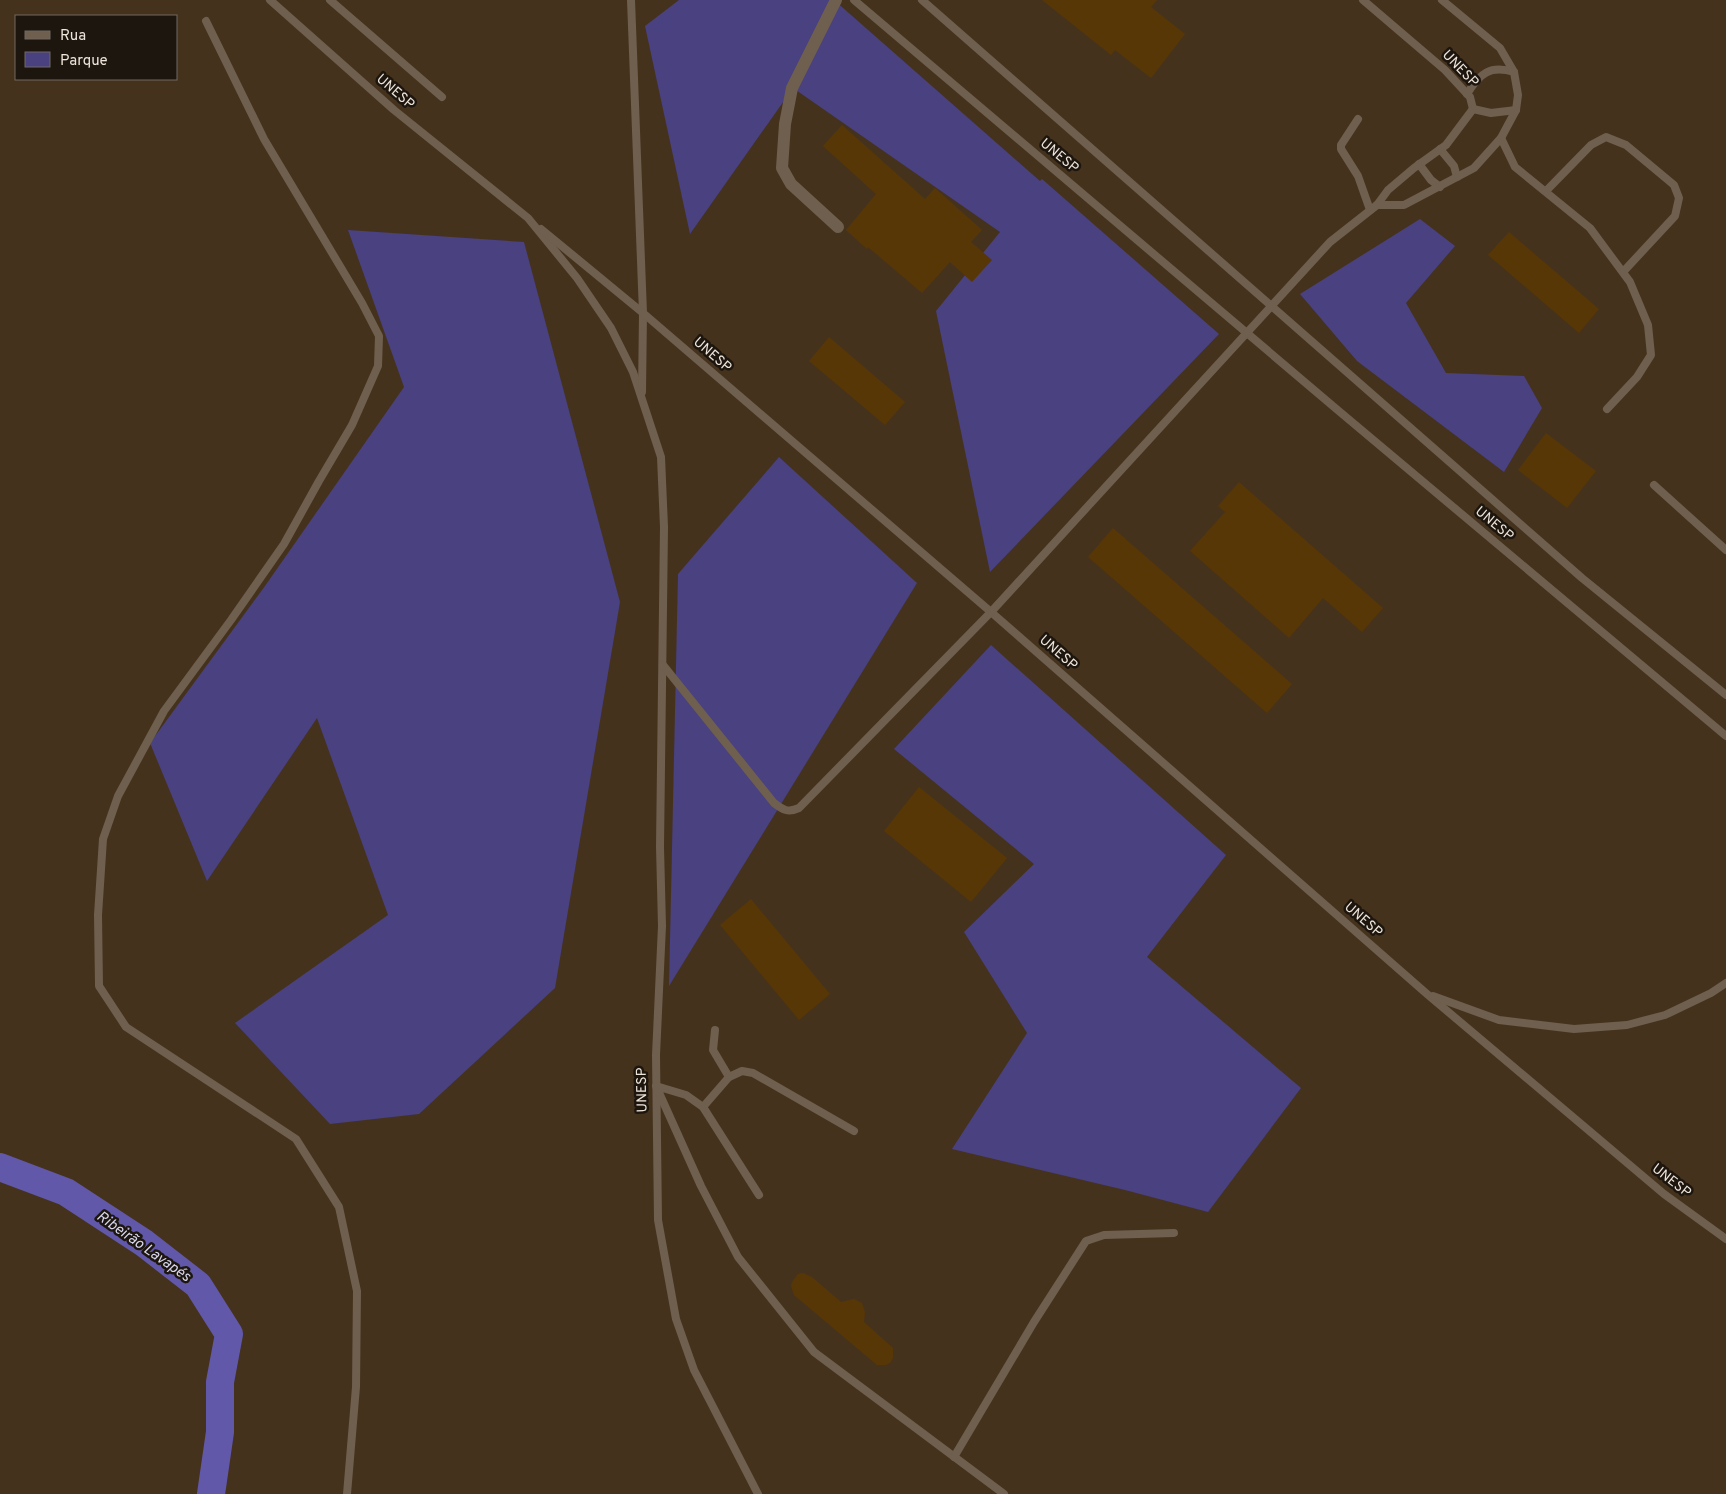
<svg xmlns="http://www.w3.org/2000/svg" width="1726" height="1494" viewBox="0 0 1726 1494" font-family="Overpass,sans-serif">
  <style>
    .built { fill: #45321d; fill-rule: evenodd }
    .green { fill: #494180 }
    .lines { fill: none; stroke-linecap: round; stroke-linejoin: round }
    .river { stroke: #6258a9; stroke-width: 28 }
    .building { fill: #583707 }
    .service { stroke: #6f5f4e; stroke-width: 8 }
    .minor { stroke: #6f5f4e; stroke-width: 12 }
    .labels { text-anchor: middle; stroke-width: 5; stroke-linejoin: round; paint-order: stroke }
    .street-label { font-size: 14px; fill: #ede4da; stroke: #1c160f }
    .water-label { font-size: 15px; font-style: italic; fill: #d8d7ee; stroke: #1c160f }
  </style>
  <rect width="100%" height="100%" fill="#3a2c1c"/>
  <path class="built" d="M0,0H1726V1494H0ZM16,16H176V79H16Z"/>
  <g class="green">
    <path d="M679,0H834L1040,181L1042,179L1219,334L990,572L936,311L1000,232L793,88L690,234L645,26Z"/>
    <path d="M1420,219L1455,246L1406,303L1446,373L1524,376L1542,408L1504,472L1357,361L1300,294Z"/>
    <path d="M348,230L524,242L620,602L555,988L419,1114L330,1124L235,1023L388,915L317,718L207,881L150,743L265,586L404,387Z"/>
    <path d="M779,457L917,583L669,986L678,574Z"/>
    <path d="M991,645L1226,855L1147,957L1301,1088L1208,1212L1125,1190L952,1149L1027,1033L964,932L1034,864L894,749Z"/>
  </g>
  <g class="lines">
    <path class="river" d="M0,1167L66,1192L144,1243L198,1285L229,1334L220,1382V1432L211,1494"/>
  </g>
  <g class="building">
    <path d="M1042,0H1157L1151,7L1185,34L1151,78L1115,50L1111,55Z"/>
    <path d="M842,125L925,199L935,188L982,230L971,242L992,260L972,282L950,262L922,293L868,247L867,249L846,230L876,194L823,146Z"/>
    <path d="M1509,232L1599,309L1579,333L1488,255Z"/>
    <path d="M829,337L905,402L885,425L809,361Z"/>
    <path d="M1546,433L1596,471L1567,508L1518,470Z"/>
    <path d="M1239,482L1383,608L1362,632L1323,598L1289,638L1190,551L1225,512L1218,506Z"/>
    <path d="M1113,528L1292,684L1267,713L1088,557Z"/>
    <path d="M919,787L1007,858L971,902L884,831Z"/>
    <path d="M751,899L830,994L799,1020L720,925Z"/>
    <path d="M803,1273L812,1277L841,1302L854,1299L862,1303L865,1312L864,1322L893,1348V1358L891,1362L886,1365H877L794,1295L791,1286L792,1282L798,1274Z"/>
  </g>
  <g class="lines">
    <g class="service">
      <path d="M270,0L394,110L528,218L577,278L611,328L633,372L661,457L664,527L660,847L662,926L656,1055L658,1220L676,1319L694,1370L758,1494"/>
      <path d="M330,0L442,97"/>
      <path d="M631,0L643,313L642,392"/>
      <path d="M854,0L1340,412L1726,736"/>
      <path d="M922,0L1582,578L1726,695"/>
      <path d="M1363,0L1445,70L1470,97L1473,109"/>
      <path d="M206,21L264,139L362,303L379,336L378,366L352,425L319,481L284,544L231,620L164,711L118,796L103,839L98,915L99,986L126,1027L296,1139L339,1207L357,1291L356,1387L347,1494"/>
      <path d="M1467,94C1480,73 1490,65 1514,72"/>
      <path d="M1473,109L1491,113L1516,110"/>
      <path d="M1358,119L1341,145V149L1358,176L1370,210"/>
      <path d="M1501,138L1515,167L1590,228L1630,282L1648,325L1651,355L1637,377L1607,409"/>
      <path d="M1440,149L1454,166L1457,177"/>
      <path d="M1419,164L1431,180L1440,187"/>
      <path d="M1546,191L1591,145L1606,137L1626,145L1674,185L1679,198L1675,216L1623,272"/>
      <path d="M1377,205H1404L1474,168L1501,138L1516,110L1518,95L1514,72L1500,48L1442,0"/>
      <path d="M541,229L643,313L991,612L1427,994L1664,1194L1726,1239"/>
      <path d="M1654,485L1726,550"/>
      <path d="M663,665L774,803C783,810 788,813 799,808L991,612L1330,242L1377,205L1388,190L1414,168L1446,145L1473,109"/>
      <path d="M1433,996L1499,1020L1574,1029L1627,1025L1665,1015L1711,993L1726,983"/>
      <path d="M715,1030L713,1050L729,1077"/>
      <path d="M703,1107L729,1077L742,1071L753,1073L854,1131"/>
      <path d="M759,1195L703,1107L686,1095L656,1086L701,1186L738,1257L814,1352L1004,1494"/>
      <path d="M954,1457L1034,1322L1086,1241L1104,1235L1174,1233"/>
    </g>
    <path class="minor" d="M836,0L792,88L785,124L782,168L791,184L838,227"/>
  </g>
  <g class="labels">
    <g class="street-label">
      <text transform="translate(1461 68) rotate(46)" y="5">UNESP</text>
      <text transform="translate(396 91) rotate(41)" y="5">UNESP</text>
      <text transform="translate(1060 155) rotate(40)" y="5">UNESP</text>
      <text transform="translate(713 354) rotate(41)" y="5">UNESP</text>
      <text transform="translate(1495 523) rotate(40)" y="5">UNESP</text>
      <text transform="translate(1059 652) rotate(41)" y="5">UNESP</text>
      <text transform="translate(1364 919) rotate(41)" y="5">UNESP</text>
      <text transform="translate(641 1090) rotate(-91)" y="5">UNESP</text>
      <text transform="translate(1672 1180) rotate(38)" y="5">UNESP</text>
    </g>
    <g class="water-label">
      <text transform="translate(144 1246) rotate(35)" y="5">Ribeirão Lavapés</text>
    </g>
  </g>
  <rect x="15" y="15" width="162" height="65" fill="#1c160f" stroke="#706860"/>
  <rect x="25" y="31" width="25" height="8" fill="#6f5f4e" stroke="#706860"/>
  <text x="60" y="40" font-size="15" fill="#ede4da">Rua</text>
  <rect x="25" y="52" width="25" height="15" fill="#494180" stroke="#706860"/>
  <text x="60" y="65" font-size="15" fill="#ede4da">Parque</text>
</svg>
